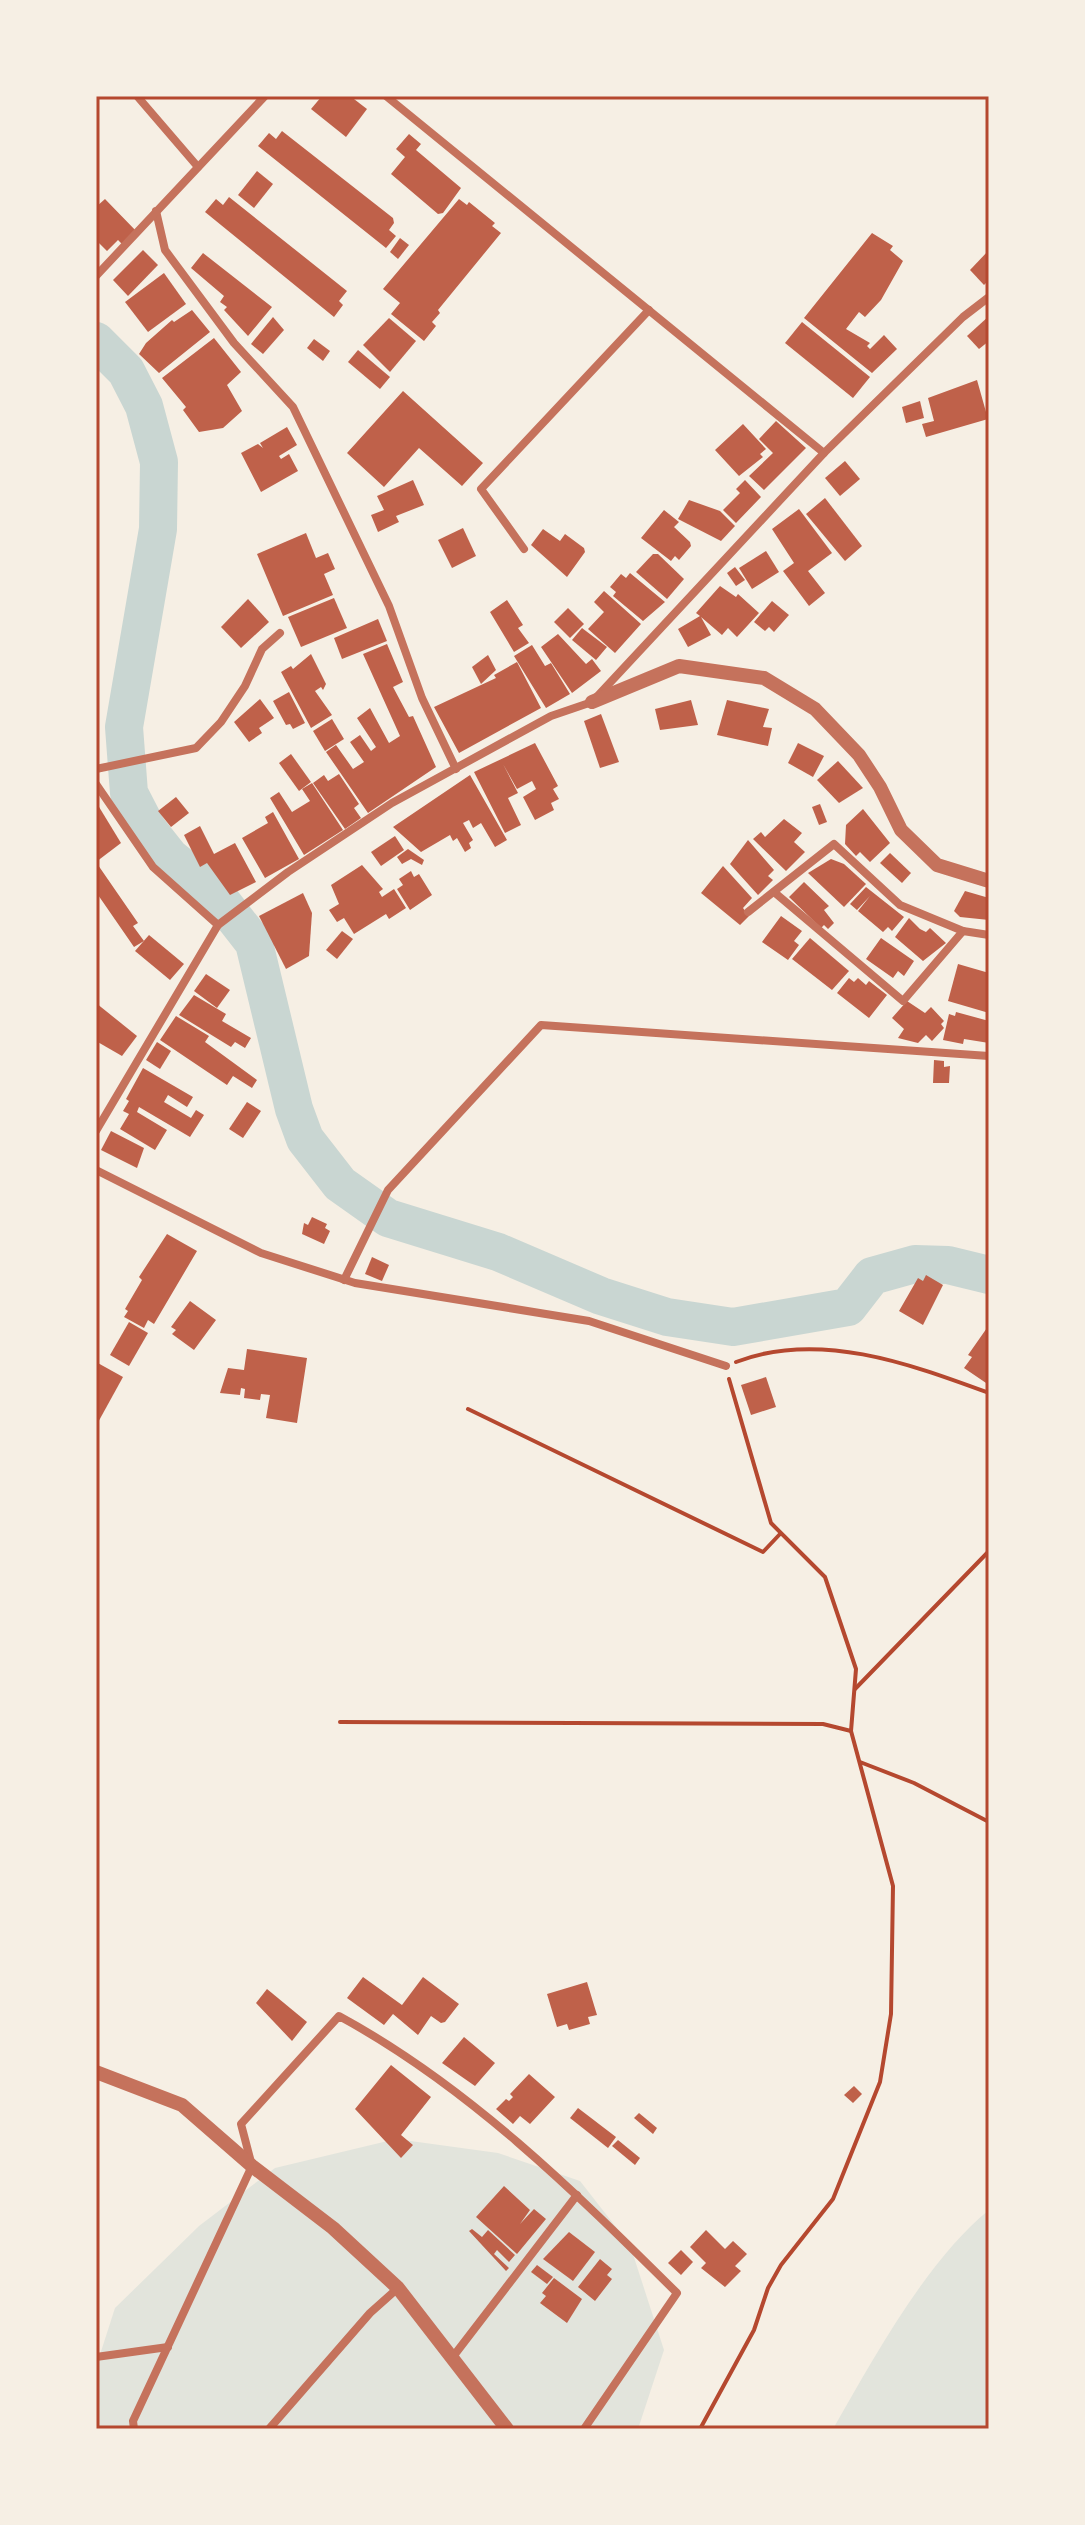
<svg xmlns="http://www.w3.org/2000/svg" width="1085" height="2525" viewBox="0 0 1085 2525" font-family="'Nunito Sans',sans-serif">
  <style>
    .green { fill: #e2e4dc }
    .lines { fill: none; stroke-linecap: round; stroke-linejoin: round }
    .river { stroke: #c9d6d2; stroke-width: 38 }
    .building { fill: #bf614a }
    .path { stroke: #b5482f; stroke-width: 4 }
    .minor { stroke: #c5725c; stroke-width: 8 }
    .tertiary { stroke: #c5725c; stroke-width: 14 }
    .neatline { fill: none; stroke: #b5482f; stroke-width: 3 }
  </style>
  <rect width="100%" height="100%" fill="#f6efe4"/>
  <g class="green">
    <path d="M396,2139L498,2153L580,2181L630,2245L664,2350L638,2429H96V2367L115,2308L199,2226L275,2168Z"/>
    <path d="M989,2210V2429H833C873,2359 927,2260 989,2210Z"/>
  </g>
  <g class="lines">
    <path class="river" d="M96,341L126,371L144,406L159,462L158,529L124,727L129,793L147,828L170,857L215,893L254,943L294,1109L305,1139L340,1184L388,1218L498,1252L601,1296L667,1317L733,1327L848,1307L872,1276L915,1264L948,1265L989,1275"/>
  </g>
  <g class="building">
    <path d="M322,96H350L367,109L346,137L311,109Z"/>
    <path d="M282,131L393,218L394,223L389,230L396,236L386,248L258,146L269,133L276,139Z"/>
    <path d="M409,134L421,144L416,150L461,188L443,213L438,214L391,174L405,157L396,149Z"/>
    <path d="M257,171L273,184L254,208L238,195Z"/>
    <path d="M229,197L347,291L339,301L343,305L334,317L205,212L216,199L223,205Z"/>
    <path d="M105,199L138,233L124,246L118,240L107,251L96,240V207Z"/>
    <path d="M459,199L467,205L469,202L495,223L492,226L501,233L438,310L440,313L432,322L436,326L424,341L391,314L400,303L383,289Z"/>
    <path d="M872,233L893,246L890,250L903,261L881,300L865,317L859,312L846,329L870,343L867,346L870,349L884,335L897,349L872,373L804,318Z"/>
    <path d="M400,238L409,245L398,259L390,252Z"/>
    <path d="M143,250L158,265L128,296L113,280Z"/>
    <path d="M989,250V280L984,285L970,270Z"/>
    <path d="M203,253L272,307L248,336L224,310L227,307L220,302L224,296L191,268Z"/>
    <path d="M164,273L186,304L148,332L125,302Z"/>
    <path d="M192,310L210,332L159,373L139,354L146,343L172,320L174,322Z"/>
    <path d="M989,316V341L979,349L967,336Z"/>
    <path d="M273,317L284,330L263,354L251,344Z"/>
    <path d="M389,318L416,341L390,372L363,345Z"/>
    <path d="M802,322L870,377L853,398L785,343Z"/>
    <path d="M214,338L241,372L227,385L242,411L223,428L199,432L183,410L186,407L162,378Z"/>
    <path d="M314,339L330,351L323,361L307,348Z"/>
    <path d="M358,350L390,377L380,389L348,362Z"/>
    <path d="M977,380L988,419L926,437L922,424L934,421L928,398Z"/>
    <path d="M403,391L483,463L462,486L419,448L384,487L347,453Z"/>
    <path d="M920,401L924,418L906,423L902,407Z"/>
    <path d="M776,421L806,448L764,490L749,476L773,453L759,439Z"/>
    <path d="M743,424L766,449L760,454L763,457L739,476L715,450Z"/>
    <path d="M287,427L297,445L279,456L281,459L289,454L298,471L261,492L241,453L258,444L263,448L260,443Z"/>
    <path d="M845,461L860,479L840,496L825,478Z"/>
    <path d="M413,480L424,505L396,516L399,522L378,532L371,515L384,510L377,496Z"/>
    <path d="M745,480L761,497L736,523L723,510L740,493L736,489Z"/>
    <path d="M825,498L862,546L845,561L806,514Z"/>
    <path d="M689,500L720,511L735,526L721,541L678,519Z"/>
    <path d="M799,509L832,553L808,571L825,593L809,606L783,571L794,563L772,529Z"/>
    <path d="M664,510L679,522L674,527L690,542L691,546L679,560L675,556L671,561L641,538Z"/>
    <path d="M463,528L476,556L452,568L438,540Z"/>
    <path d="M543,529L560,541L565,534L584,548L585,552L567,577L531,545Z"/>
    <path d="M306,533L316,558L328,553L335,569L324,574L333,595L283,616L257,554Z"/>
    <path d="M766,551L779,572L752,589L739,568Z"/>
    <path d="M653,554H658L684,579L667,599L636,572Z"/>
    <path d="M735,567L745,580L736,586L727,573Z"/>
    <path d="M630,573L665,602L643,621L613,596L616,592L610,587L621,574L626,578Z"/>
    <path d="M720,586L736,597L738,594L759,613L737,637L728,628L722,635L701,617L711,635L688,647L678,629L700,616L696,613Z"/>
    <path d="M604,591L641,624L615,653L588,629L604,612L594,602Z"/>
    <path d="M334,598L347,628L301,647L288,617Z"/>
    <path d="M248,599L269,622L241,648L221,627Z"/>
    <path d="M507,600L523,625L518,628L529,643L514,652L490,612Z"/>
    <path d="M772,601L789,615L774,632L769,627L765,631L754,622Z"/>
    <path d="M568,608L584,624L570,638L554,622Z"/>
    <path d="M378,619L387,641L342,659L334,638Z"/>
    <path d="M582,628L607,647L596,660L572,640Z"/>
    <path d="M558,634L586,664L592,659L601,671L572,693L541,647Z"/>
    <path d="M387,644L403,682L393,687L409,717L413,716L436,767L368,813L326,752L336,745L353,769L364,762L350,742L360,735L371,751L376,747L357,718L370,708L389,743L400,736L363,654Z"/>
    <path d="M532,645L545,666L551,663L570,694L546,708L514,656Z"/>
    <path d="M311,654L326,684L323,690L321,687L315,691L332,715L311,728L281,672L291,666L293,669Z"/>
    <path d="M488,655L496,670L481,684L472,667Z"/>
    <path d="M517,662L541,708L459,753L434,707L496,678L494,675Z"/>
    <path d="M289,692L305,723L293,729L290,724L286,725L273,701Z"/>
    <path d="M260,699L274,718L259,728L262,733L249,742L234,722Z"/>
    <path d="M691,700L698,725L660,730L655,709Z"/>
    <path d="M727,700L769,709L763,727L772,728L768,746L717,735Z"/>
    <path d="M601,714L619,762L600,768L584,721Z"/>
    <path d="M332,719L344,739L325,751L313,731Z"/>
    <path d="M535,743L558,786L553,789L559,799L551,803L554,810L535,820L523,797L536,789L532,781L517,789L503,764L518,793L508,798L521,825L505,833L474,772Z"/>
    <path d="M798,743L824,756L813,777L788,763Z"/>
    <path d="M291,754L311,782L299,791L279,763Z"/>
    <path d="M838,761L863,788L839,803L817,780Z"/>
    <path d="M339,774L359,804L354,808L361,818L345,829L313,783L324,775L328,781Z"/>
    <path d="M470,775L507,840L495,847L481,823L473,828L469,820L463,823L473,840L469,843L471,848L465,852L457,838L453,841L450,835L421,852L393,827Z"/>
    <path d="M312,783L343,830L304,855L270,798L279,792L292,812L310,801L302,789Z"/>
    <path d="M176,797L189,813L171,827L158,811Z"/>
    <path d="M96,802L121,843L96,862Z"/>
    <path d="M820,804L827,822L819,825L812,807Z"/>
    <path d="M863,809L890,843L870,862L860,852L856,856L845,844L846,825Z"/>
    <path d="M273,812L299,859L265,878L242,838L268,823L265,817Z"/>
    <path d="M784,819L802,833L794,842L805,852L786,871L753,839L761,832L765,837Z"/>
    <path d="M200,826L214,854L235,843L256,882L230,895L207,863L200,867L184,835Z"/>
    <path d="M395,836L404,850L381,866L371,852Z"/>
    <path d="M748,840L774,870L768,876L773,880L758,895L730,864Z"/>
    <path d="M408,849L424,860L422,865L411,859L402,864L397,857Z"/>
    <path d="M890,853L911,873L902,883L880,863Z"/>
    <path d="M831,859L844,864L866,884L844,907L808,873Z"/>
    <path d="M98,865L138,923L133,926L144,941L134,947L96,892Z"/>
    <path d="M362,865L383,889L379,892L382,897L394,889L406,908L389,919L386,914L354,934L344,918L337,922L329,910L339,904L331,885Z"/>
    <path d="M723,866L752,898L743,908L749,916L740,925L701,893Z"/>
    <path d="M411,871L414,877L419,874L432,895L410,910L397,889L403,885L399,879Z"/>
    <path d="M804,882L829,906L824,910L834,923L828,929L824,925L821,928L789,897Z"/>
    <path d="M866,887L904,917L892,931L888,927L883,932L858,911L870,896L857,910L850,904Z"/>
    <path d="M965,891L989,898V920L960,917L954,911Z"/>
    <path d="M303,893L312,913L309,956L286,969L259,916Z"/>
    <path d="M781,916L802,931L794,941L799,945L788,960L762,942Z"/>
    <path d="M909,918L920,929L926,932L930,928L946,943L923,961L895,937Z"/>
    <path d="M342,931L353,939L337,959L326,950Z"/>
    <path d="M149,935L184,964L170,980L135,951Z"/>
    <path d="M810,938L849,971L832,990L792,959Z"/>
    <path d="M881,938L914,961L904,976L898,971L893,978L866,959Z"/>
    <path d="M958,964L989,973V1013L948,1001Z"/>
    <path d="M206,974L230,990L217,1008L194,991Z"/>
    <path d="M849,978L854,982L858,978L866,985L869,981L887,995L869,1018L837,993Z"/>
    <path d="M194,995L226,1014L222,1021L251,1038L245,1048L235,1042L231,1047L179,1015Z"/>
    <path d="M907,1001L925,1013L931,1007L944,1021L941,1024L944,1028L932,1041L926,1035L918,1043L898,1038L904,1029L892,1018Z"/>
    <path d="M96,1003L137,1036L122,1056L96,1041Z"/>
    <path d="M956,1012L989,1021V1043L964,1039L963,1044L943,1040L949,1014L955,1016Z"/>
    <path d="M176,1016L209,1036L205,1042L257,1080L252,1088L233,1076L227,1085L160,1040Z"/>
    <path d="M157,1042L171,1051L160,1069L146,1060Z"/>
    <path d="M934,1060L944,1061V1067L950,1066L949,1083H933Z"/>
    <path d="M143,1068L193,1097L187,1107L168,1095L164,1102L191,1118L196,1110L204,1115L190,1137L139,1107L137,1112L167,1130L155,1150L120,1129L129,1114L123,1111L129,1101L126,1099Z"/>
    <path d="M247,1102L261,1111L243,1138L229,1129Z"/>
    <path d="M111,1131L144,1148L137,1168L101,1150Z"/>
    <path d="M312,1217L327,1224L325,1228L330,1231L324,1244L302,1234L304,1223L308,1225Z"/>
    <path d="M167,1234L197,1251L154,1324L148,1320L144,1328L124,1317L128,1311L125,1309L142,1280L139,1277Z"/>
    <path d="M372,1257L389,1265L382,1281L365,1274Z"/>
    <path d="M926,1275L943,1285L923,1325L899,1311L918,1278L923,1281Z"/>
    <path d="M190,1301L216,1320L194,1350L172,1334L176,1330L171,1327Z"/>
    <path d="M129,1322L148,1333L129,1366L110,1355Z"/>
    <path d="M989,1325V1385L964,1368L972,1357L968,1355Z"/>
    <path d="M247,1349L307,1358L297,1423L266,1418L270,1395L261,1394L260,1400L244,1398L245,1389L241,1388L240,1395L220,1393L228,1368L244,1370Z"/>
    <path d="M96,1362L123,1377L96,1426Z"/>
    <path d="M766,1377L776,1407L751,1415L741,1385Z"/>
    <path d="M363,1977L402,2005L423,1977L459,2004L445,2022L441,2023L431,2016L418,2035L393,2014L384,2025L347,1998Z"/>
    <path d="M587,1982L597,2015L588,2017L590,2024L569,2030L567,2024L557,2027L547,1994Z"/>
    <path d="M267,1989L307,2022L292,2041L256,2003Z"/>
    <path d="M464,2037L495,2063L475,2086L442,2063Z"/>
    <path d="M391,2065L431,2097L401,2135L413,2145L401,2158L355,2109Z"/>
    <path d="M529,2074L555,2097L530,2124L520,2116L513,2124L496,2109L506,2099L509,2101L513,2097L510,2094Z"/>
    <path d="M854,2086L862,2094L853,2103L844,2095Z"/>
    <path d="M578,2108L616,2137L608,2148L570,2118Z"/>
    <path d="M639,2113L657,2128L653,2134L634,2118Z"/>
    <path d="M618,2140L640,2158L635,2165L612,2146Z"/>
    <path d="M504,2186L530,2210L520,2224L534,2209L546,2219L517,2254L476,2217Z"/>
    <path d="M472,2229L482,2237L488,2230L515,2255L509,2262L497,2250L494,2254L509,2268L506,2271L469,2231Z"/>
    <path d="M706,2230L725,2249L733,2241L747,2254L735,2266L741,2271L725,2287L701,2268L706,2263L690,2247Z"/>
    <path d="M569,2232L595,2252L573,2281L543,2259Z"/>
    <path d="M681,2250L693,2262L681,2275L668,2263Z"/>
    <path d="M600,2259L612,2269L607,2275L612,2279L595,2301L578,2287Z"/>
    <path d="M537,2265L553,2277L547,2284L531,2272Z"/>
    <path d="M554,2278L582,2299L567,2323L540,2303L546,2296L542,2293Z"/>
  </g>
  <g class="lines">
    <g class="path">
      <path d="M736,1362C819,1330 910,1364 989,1393"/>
      <path d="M468,1409L763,1552L780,1534"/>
      <path d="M855,1689L989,1551"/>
      <path d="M340,1722L823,1724L851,1731"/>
      <path d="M860,1762L914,1783L989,1822"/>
      <path d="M700,2429L754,2330L768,2288L781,2265L833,2199L880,2082L891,2014L893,1886L851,1731L856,1669L825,1577L771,1523L729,1379"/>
    </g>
    <g class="minor">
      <path d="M137,96L198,167"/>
      <path d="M386,96L824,453"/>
      <path d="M156,211L165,250L234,343L293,407L389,606L422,698L456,769"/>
      <path d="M96,276L265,96"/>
      <path d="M524,549L481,489L649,310"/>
      <path d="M96,769L196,748L221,722L245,686L262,649L280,633"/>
      <path d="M96,784L153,867L218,925"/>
      <path d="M774,892L903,1001L963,931L989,935"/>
      <path d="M748,912L834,844L900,905L963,931"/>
      <path d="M96,1131L218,925L288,872L392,803L551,716L592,702L824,453L963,317L989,297"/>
      <path d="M96,1170L261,1253L355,1283L589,1321L726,1366"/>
      <path d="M344,1280L388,1190L541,1025L989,1056"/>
      <path d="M96,2357L168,2347"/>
      <path d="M452,2358L577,2195"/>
      <path d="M134,2429L133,2421L252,2166L241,2124L339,2016C468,2086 573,2190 677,2293L584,2429"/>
      <path d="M269,2429L370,2313L398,2288"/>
    </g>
    <g class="tertiary">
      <path d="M592,702L679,666L764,678L815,709L859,755L880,787L901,830L937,865L989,881"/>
      <path d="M96,2072L182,2105L252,2166L333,2228L398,2288L507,2429"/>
    </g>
  </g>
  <rect width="1085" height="2525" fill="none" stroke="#f6efe4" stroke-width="196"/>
  <rect x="98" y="98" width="889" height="2329" class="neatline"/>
</svg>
